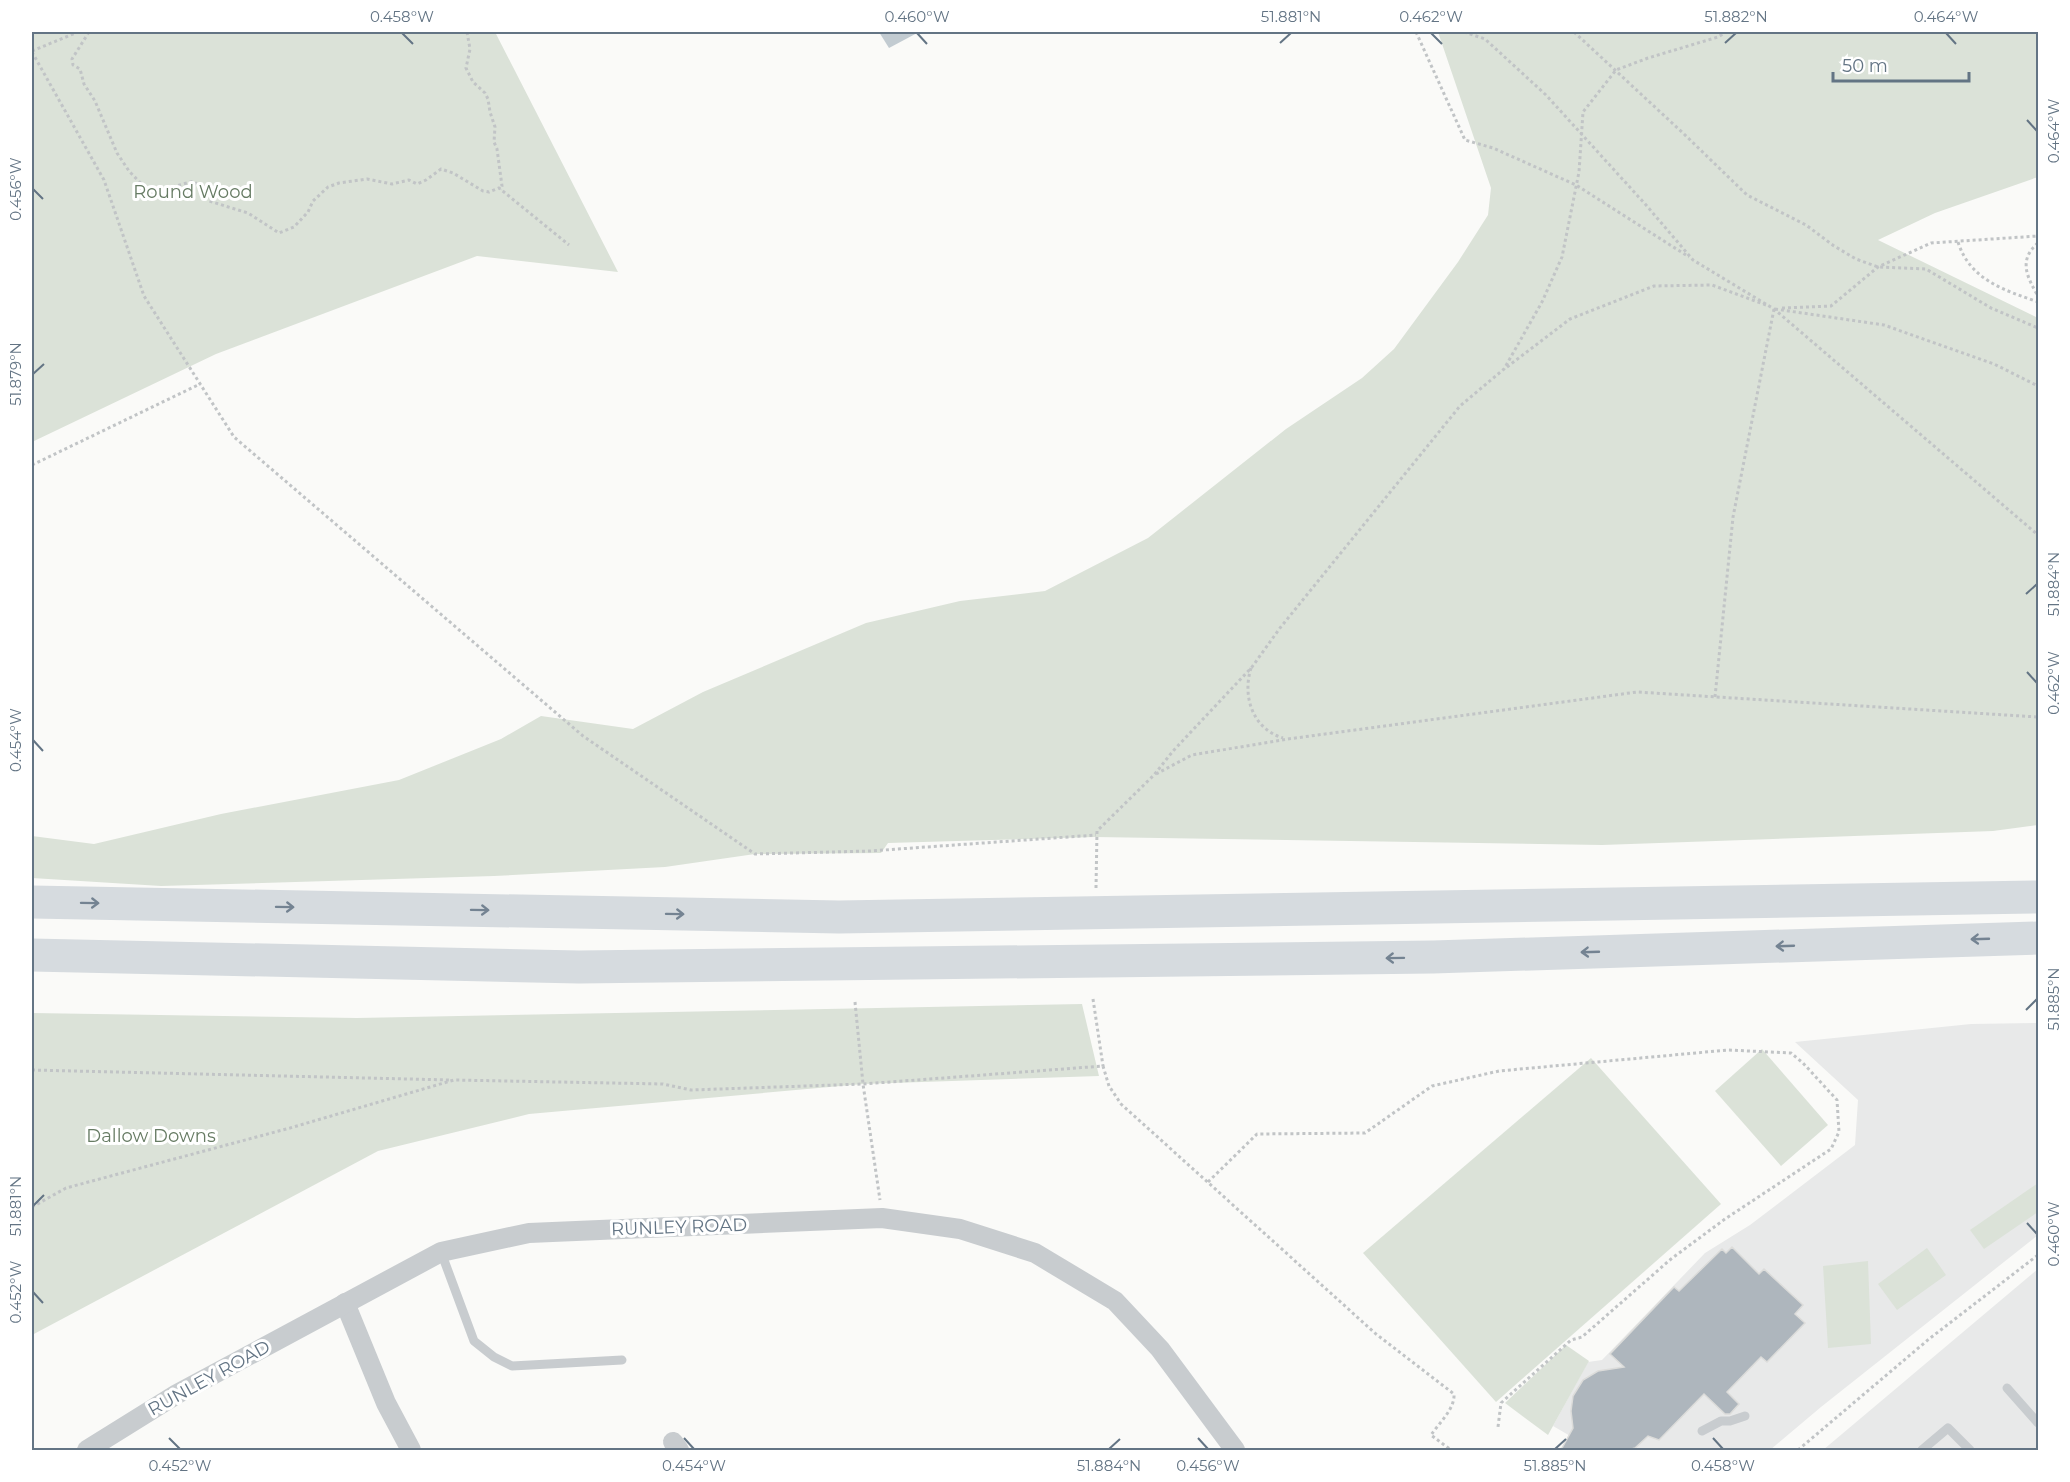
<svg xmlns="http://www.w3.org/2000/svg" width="2070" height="1482" viewBox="0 0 2070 1482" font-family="Montserrat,sans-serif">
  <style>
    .built { fill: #e8e9e9 }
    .green { fill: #dbe2d8 }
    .water { fill: #c2cbd1 }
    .building { fill: #aeb6bd; stroke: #dcdcda; stroke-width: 1.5 }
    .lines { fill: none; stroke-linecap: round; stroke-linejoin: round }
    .path { stroke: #c1c4c6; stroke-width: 3; stroke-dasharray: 3 3; stroke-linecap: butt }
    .lane { stroke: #c8cccf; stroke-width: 9 }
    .street { stroke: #c8cccf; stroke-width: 20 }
    .highway { stroke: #d6dbdf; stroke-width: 33 }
    .oneway { stroke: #748392 }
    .ticks { fill: none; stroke: #637484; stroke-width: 2 }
    .labels { text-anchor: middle; stroke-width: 6; stroke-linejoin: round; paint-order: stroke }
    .park-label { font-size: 18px; fill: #667b63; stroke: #fff }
    .street-label { font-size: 18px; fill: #637484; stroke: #fff }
    .neatline { fill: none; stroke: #637484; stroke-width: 2 }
    .ticks-label { font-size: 15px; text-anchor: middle; fill: #637484 }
  </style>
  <rect width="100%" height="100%" fill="#fafaf8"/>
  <g class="built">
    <path d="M2038,1023V1235L1821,1407L1770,1450H1591V1448L1553,1426L1588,1362L1602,1360L1705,1253L1750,1225L1855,1145L1858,1100L1795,1042L1971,1024Z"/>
    <path d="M2038,1269V1450H1823Z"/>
  </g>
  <g class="green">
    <path d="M32,32H495L618,272L477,256L216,354L32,442Z"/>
    <path d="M1438,32H2038V177L1935,213L1878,240L2038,318V825L1993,831L1602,845L1095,837L888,843L881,853L755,854L665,867L494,876L161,886L32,878V836L94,844L221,814L399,780L501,739L541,716L633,729L703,692L866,623L960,601L1045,591L1148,538L1286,429L1362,378L1394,349L1458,262L1488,215L1491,188Z"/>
    <path d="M1082,1004L1099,1076L863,1084L529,1114L378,1151L32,1335V1013L357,1018Z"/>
    <path d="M1762,1049L1828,1125L1781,1166L1715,1091Z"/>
    <path d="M1591,1058L1721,1204L1496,1402L1363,1253Z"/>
    <path d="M2038,1183V1212L1984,1249L1970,1230Z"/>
    <path d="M1927,1248L1946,1275L1897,1310L1878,1284Z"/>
    <path d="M1868,1261L1871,1344L1828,1348L1823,1266Z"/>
    <path d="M1566,1345L1589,1361L1548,1435L1505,1403Z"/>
  </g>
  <path class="water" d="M879,32H919L889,48Z"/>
  <path class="building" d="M1732,1247L1759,1274L1764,1269L1803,1305L1795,1314L1805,1323L1767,1362L1761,1357L1727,1392L1739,1404L1730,1414H1725L1704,1394L1659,1440L1648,1436L1635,1448L1628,1450H1561L1573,1428L1571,1411L1573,1396L1583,1380L1598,1371L1624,1367L1610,1354L1674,1287L1679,1291L1722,1249L1726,1253Z"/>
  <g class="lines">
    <g class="path">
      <path d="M89,32L72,59L73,65L80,69L84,84L95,101L117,153L129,171L151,194L157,196L169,188L194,181L209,201L248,213L279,233L294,227L308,212L313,201L328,187L339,183L367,179L392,184L409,180L417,184L426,180L441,169L453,173L483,191L489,192L499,188L569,245"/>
      <path d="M467,32L470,49L466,68L473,82L485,93L488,99L490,112L495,127L494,142L497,149L502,186L501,190"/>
      <path d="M1416,32L1465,140L1493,148L1576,185L1689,257"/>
      <path d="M1464,32L1485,39L1546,95L1646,205L1693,260L1774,309L2038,535"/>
      <path d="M1574,32L1684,134L1747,195L1806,225L1834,246L1856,259L1878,267L1926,269L1991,308L2038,328"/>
      <path d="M32,51L78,32"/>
      <path d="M32,52L104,180L144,296L234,437L583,736L755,854L870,851L1096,835"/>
      <path d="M1958,242C1970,280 2004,290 2038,302"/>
      <path d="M2038,243C2018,260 2027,277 2038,296"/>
      <path d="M1782,308L1831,306L1878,267L1931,243L2038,236"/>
      <path d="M1775,309L1884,325L1994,364L2038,386"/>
      <path d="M1507,367L1570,319L1654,286L1712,285L1766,305"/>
      <path d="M32,465L200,384"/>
      <path d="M1251,668C1242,697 1253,729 1283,738"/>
      <path d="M1715,697L1733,517L1774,309"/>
      <path d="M1156,774L1192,755L1288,739L1637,692L2038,717"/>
      <path d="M1096,888L1097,831L1154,775L1173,751L1252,667L1280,628L1460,406L1504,369L1542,302L1562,257L1579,172L1583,112L1616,70L1648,58L1718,37L1726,32"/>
      <path d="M1093,999L1103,1066"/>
      <path d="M855,1002L863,1084L880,1200"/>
      <path d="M32,1070L450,1080"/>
      <path d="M1208,1182L1257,1134L1365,1133L1432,1086L1499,1071L1728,1050L1791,1053L1803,1063L1837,1100L1839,1132L1831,1149L1725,1219L1671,1259L1582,1337L1571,1340L1501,1403L1498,1427"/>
      <path d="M32,1207L66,1188L290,1128L454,1080L663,1084L691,1090L863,1084L1103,1066L1109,1086L1121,1104L1376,1334L1454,1394C1455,1409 1439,1423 1431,1435L1451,1450"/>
      <path d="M1798,1450L1929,1339L2038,1255"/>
    </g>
    <g class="lane">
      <path d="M441,1252L474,1341L494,1357L512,1366L622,1360"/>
      <path d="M2007,1388L2038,1423"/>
      <path d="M1702,1431L1721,1421H1730L1745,1416"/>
      <path d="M1922,1450L1948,1428L1970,1450"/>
    </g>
    <g class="street">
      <path d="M345,1303L386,1403L411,1450"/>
      <path d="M673,1442L679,1450"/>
      <path d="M87,1450L177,1394L441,1252L529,1233L882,1218L960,1229L1035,1253L1115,1301L1160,1349L1235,1450"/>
    </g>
    <g class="highway">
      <path d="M32,902L839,917L2038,897"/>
      <path d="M32,955L579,967L1433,957L2038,938"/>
    </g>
  </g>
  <defs><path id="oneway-shaft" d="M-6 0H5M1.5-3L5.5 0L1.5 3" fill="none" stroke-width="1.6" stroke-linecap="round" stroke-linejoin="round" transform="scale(1.5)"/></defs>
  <g class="oneway">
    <use href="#oneway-shaft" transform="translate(90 903) rotate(1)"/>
    <use href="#oneway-shaft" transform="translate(285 907) rotate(1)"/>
    <use href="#oneway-shaft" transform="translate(480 910) rotate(1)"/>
    <use href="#oneway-shaft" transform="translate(675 914) rotate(1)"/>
    <use href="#oneway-shaft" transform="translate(1980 939) rotate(178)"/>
    <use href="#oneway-shaft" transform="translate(1785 946) rotate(178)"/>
    <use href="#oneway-shaft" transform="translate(1590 952) rotate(178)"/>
    <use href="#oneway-shaft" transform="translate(1395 958) rotate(179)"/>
  </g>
  <path class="ticks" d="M402,33L413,44M917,33L927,44M1431,33L1442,44M1946,33L1956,44M1280,43L1291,33M1725,43L1736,33M2027,120L2037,131M33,189L43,199M33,374L44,364M2026,594L2037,584M2027,672L2037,683M33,740L43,751M2026,1010L2037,999M33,1206L44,1195M2027,1223L2037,1234M33,1292L43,1303M169,1438L180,1449M684,1438L694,1449M1198,1438L1208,1449M1713,1438L1723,1449M1109,1449L1120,1439M1555,1449L1566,1439"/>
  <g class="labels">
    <g class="park-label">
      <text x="193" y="198">Round Wood</text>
      <text x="151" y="1142">Dallow Downs</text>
    </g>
    <g class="street-label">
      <text transform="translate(679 1227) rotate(-2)" y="6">RUNLEY ROAD</text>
      <text transform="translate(209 1378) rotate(-29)" y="6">RUNLEY ROAD</text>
    </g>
  </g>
  <rect width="2070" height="1482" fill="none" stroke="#ffffff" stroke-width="66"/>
  <path d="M1833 72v9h136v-9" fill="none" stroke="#637484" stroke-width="3"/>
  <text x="1842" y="72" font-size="18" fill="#637484" stroke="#ffffff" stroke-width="4.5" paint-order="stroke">50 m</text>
  <rect x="33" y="33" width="2004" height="1416" class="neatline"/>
  <g class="ticks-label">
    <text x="402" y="22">0.458°W</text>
    <text x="917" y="22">0.460°W</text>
    <text x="1291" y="22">51.881°N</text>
    <text x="1431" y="22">0.462°W</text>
    <text x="1736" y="22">51.882°N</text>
    <text x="1946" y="22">0.464°W</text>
    <text transform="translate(2054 131) rotate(-90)" y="5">0.464°W</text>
    <text transform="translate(16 189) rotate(-90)" y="5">0.456°W</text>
    <text transform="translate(16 374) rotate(-90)" y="5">51.879°N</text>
    <text transform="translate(2054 584) rotate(-90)" y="5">51.884°N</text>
    <text transform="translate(2054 683) rotate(-90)" y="5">0.462°W</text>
    <text transform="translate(16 740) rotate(-90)" y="5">0.454°W</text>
    <text transform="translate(2054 999) rotate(-90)" y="5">51.885°N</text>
    <text transform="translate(16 1206) rotate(-90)" y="5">51.881°N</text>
    <text transform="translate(2054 1234) rotate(-90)" y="5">0.460°W</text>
    <text transform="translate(16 1292) rotate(-90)" y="5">0.452°W</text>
    <text x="180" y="1471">0.452°W</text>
    <text x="694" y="1471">0.454°W</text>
    <text x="1109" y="1471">51.884°N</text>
    <text x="1208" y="1471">0.456°W</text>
    <text x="1555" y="1471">51.885°N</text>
    <text x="1723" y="1471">0.458°W</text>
  </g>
</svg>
